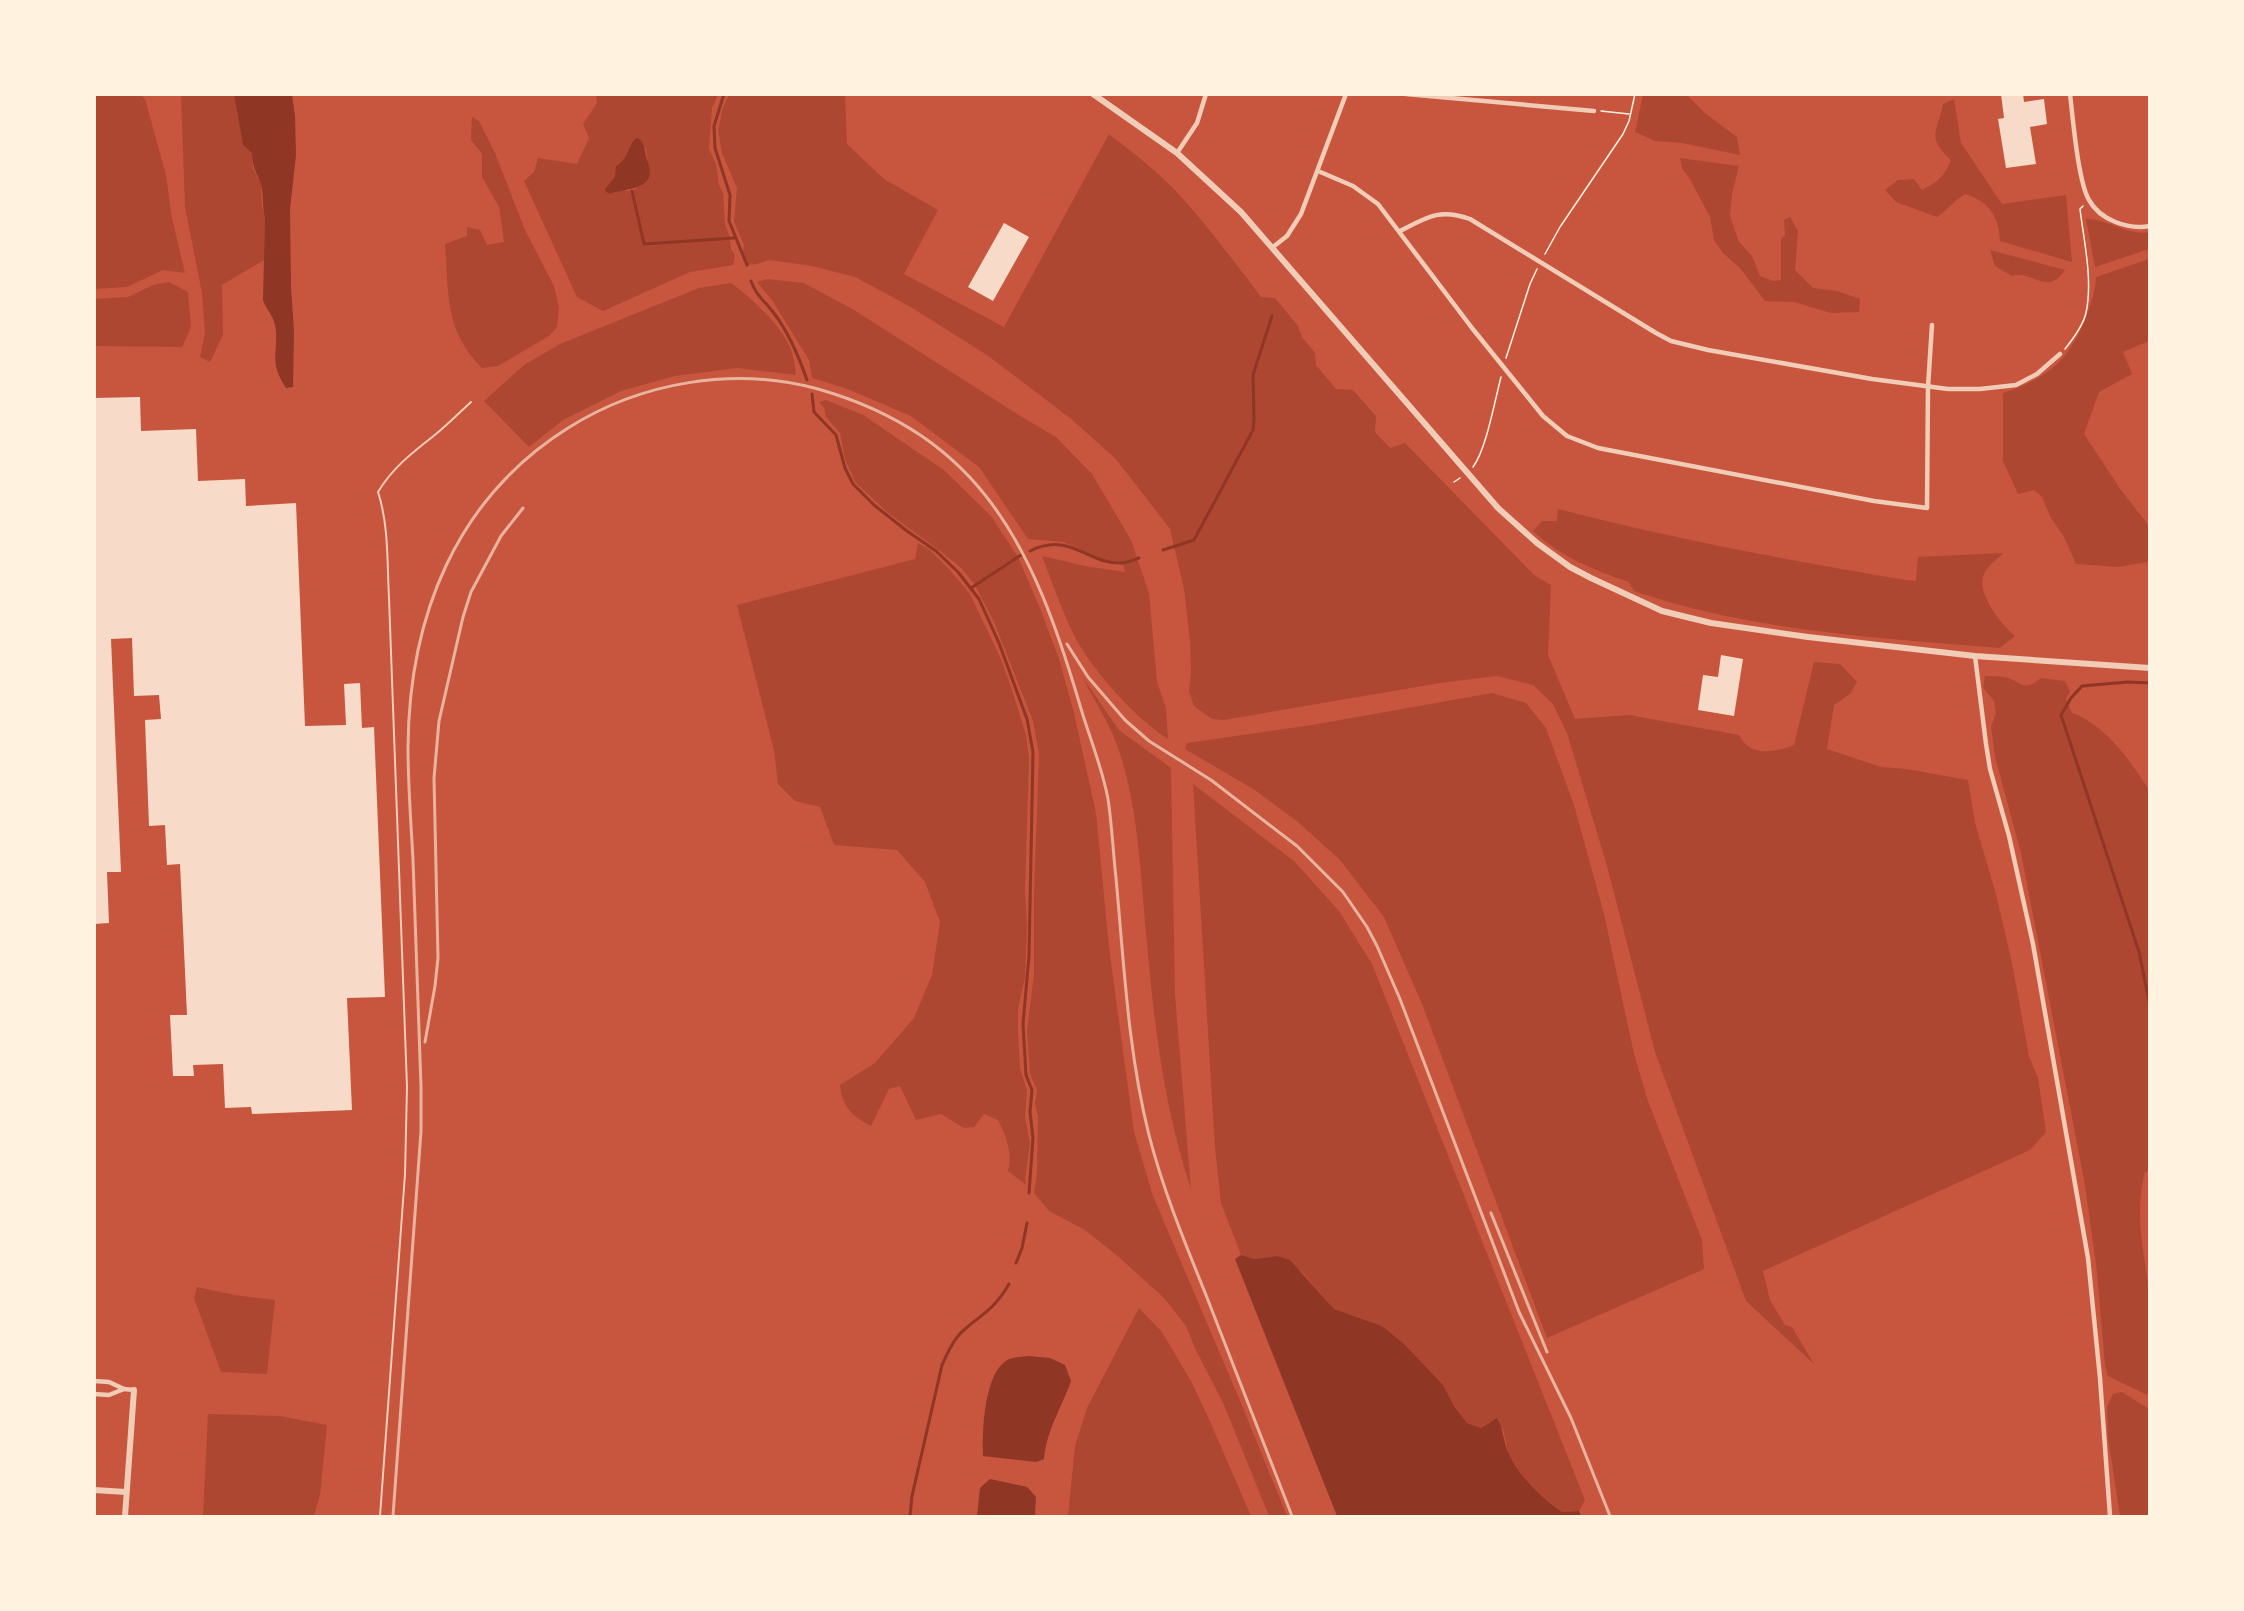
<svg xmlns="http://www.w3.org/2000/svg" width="2244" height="1611" viewBox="0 0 2244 1611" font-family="'DM Sans',sans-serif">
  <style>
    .green { fill: #ae4732; fill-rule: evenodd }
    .water { fill: #8f3625 }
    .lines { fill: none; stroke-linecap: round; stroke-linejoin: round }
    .stream { stroke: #8f3625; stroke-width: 3 }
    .building { fill: #f7dbc8 }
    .path { stroke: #fff3e0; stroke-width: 1.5 }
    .service { stroke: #f1ccb7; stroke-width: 2 }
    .minor { stroke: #f1ccb7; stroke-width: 4.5 }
    .tertiary { stroke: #f1ccb7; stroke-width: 6 }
    .rail { stroke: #e9b49f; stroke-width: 3 }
  </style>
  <rect width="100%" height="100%" fill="#c8553d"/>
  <g class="green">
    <path d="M95,94L141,95L145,99L166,175L172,218L185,273L163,270L127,287L95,289Z"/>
    <path d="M181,95H234L243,145L252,152L253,168L261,185L262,207L265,218L264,260L222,285L223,335L210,362L200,357L205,333L202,293L185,207Z"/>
    <path d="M596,95H718L712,108L709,149L716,164L719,185L723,193L725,224L730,238L731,249L735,255L733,265L690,272L603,311L577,297L524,181L534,172L538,158L577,164L589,138L583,124L597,103ZM631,144L646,148C648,174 658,173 632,191L621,190L611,194L605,189L615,177Z"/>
    <path d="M729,95H845L847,144L884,179L938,210L904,274L1004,327L1109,134C1131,151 1153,168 1173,188C1205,222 1233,260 1261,297L1275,298L1298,326L1302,337L1315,353L1316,365L1336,389L1353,390L1376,416L1375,432L1390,448L1405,443L1534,575L1551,585L1548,655L1575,719L1629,715L1739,735C1750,757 1774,753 1794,745L1814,662L1840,664L1857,682L1850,694L1834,705L1827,749L1881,767L1906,769L1968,780L1975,823L1996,894L2012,963L2029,1056L2038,1078L2046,1132L2030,1150L1763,1271L1770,1300L1785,1325L1792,1327L1814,1364L1746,1301L1655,1052L1607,866L1567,733L1553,704L1533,685L1497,676L1440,683L1224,720L1212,719L1194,706L1189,691L1191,671L1190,641L1184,589L1170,529L1116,459L1070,418L987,355L909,306L855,277L812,266L769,260L757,264L747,265L743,251L744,245L734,222L737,188L722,153L718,130L723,107Z"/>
    <path d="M1643,95H1687L1705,113L1737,137L1740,155L1682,143L1655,141L1635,132Z"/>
    <path d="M1954,99L1961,143L2002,204L2066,195L2072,262L2000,241C1999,217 1989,201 1965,194C1954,200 1948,210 1937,217L1896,202L1885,190L1898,180L1914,179L1922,190C1936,183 1945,176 1951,160C1926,137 1937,133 1943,104Z"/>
    <path d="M472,117L479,121L495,153L525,230L554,286L559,308L557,327L549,336L498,366L482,368C444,330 449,294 445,244L467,236V227L480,230L487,245L504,242L499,207L482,177V154L471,140Z"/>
    <path d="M1680,158L1739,166L1732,194L1730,216L1739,242L1752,256L1760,276L1773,281L1781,280V239L1785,235L1784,220L1790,217L1798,231L1795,270L1813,288L1837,291L1860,299L1859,312L1831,313L1794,302L1765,301L1740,268L1723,253L1714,240L1710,217L1690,179L1682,168Z"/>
    <path d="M2086,219C2108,218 2129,237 2149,232V249L2095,267Z"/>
    <path d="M1990,250L2065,270C2047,297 2033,270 2012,276L1995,266Z"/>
    <path d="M2149,259V341L2123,352L2132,374L2099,392L2084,434L2121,490L2149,526V559L2147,562L2118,567L2076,564L2063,535L2051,518L2042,497L2034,490L2018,494L2003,461V393C2045,379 2066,364 2084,322C2090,306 2095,294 2096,277Z"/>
    <path d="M767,279L804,283L854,310L1022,417L1056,437L1092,474L1131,540L1149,593L1157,682L1166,708L1168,739C1136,719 1089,667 1073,633C1061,608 1052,582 1042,556L1085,566L1125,572L1123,564L1111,563L1063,542L1028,539L979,467L911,416L845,388L812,378L809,360L772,300L757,282Z"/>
    <path d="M169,282L188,292L191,327L182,347L95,346V299L128,297L153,285Z"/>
    <path d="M731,283C752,298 783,327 792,352C794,359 795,368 796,375L737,368L675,376L621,391L563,420L529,447L484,401L524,365L560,344L699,288Z"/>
    <path d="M826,400L863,415L944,470L991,516L1018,557L1041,611L1059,659L1073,709L1096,813L1109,947L1134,1132L1153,1196L1241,1403L1287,1516H1269L1224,1405L1195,1348L1186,1326L1164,1298L1120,1258L1085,1230L1049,1211L1034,1193L1037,1173L1038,1116L1035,1104L1037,1090L1030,1074L1027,1031L1034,974V895L1039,754L1033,721L994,622L975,585L962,569L944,554L887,512L855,482L845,459L840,433L826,417L824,408L819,402Z"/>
    <path d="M1558,509C1673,539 1788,560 1905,580L1916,581L1918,557L2004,553C1998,558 1987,566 1984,574C1975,593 2002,625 2015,636L2000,648C1877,638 1751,631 1634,591L1629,582C1594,570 1561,557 1533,531L1542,521H1557Z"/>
    <path d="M918,543L930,550L949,569L970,594L1000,657L1012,690L1026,735L1029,758L1025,889L1027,926L1025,977L1018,1009V1033L1020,1068L1027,1090L1025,1117L1030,1143L1025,1179L1026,1185L1008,1171C1013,1153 1006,1136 998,1120L984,1114L974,1127L964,1128L941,1114L916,1120L900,1086L889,1089L871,1126C852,1116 842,1107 840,1085L875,1063L914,1018L932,975L940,922L925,882L897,850L834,845L820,807L795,801L778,784L774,750L737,605L915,559Z"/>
    <path d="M1985,676C1992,676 1999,676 2005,677C2023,682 2023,693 2041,678L2065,681L2070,691L2066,699L2072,713C2105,724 2131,762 2149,790L2150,1171L2145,1172C2134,1215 2144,1249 2149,1292C2153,1323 2150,1362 2149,1395L2145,1394L2108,1376L2105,1365L2097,1272L2085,1185L2021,853L1995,757L1991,727L1996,713L1994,701L1983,687Z"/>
    <path d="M1083,678L1119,730L1171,768L1175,995L1191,1189C1163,1104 1154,1022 1146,933C1140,869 1138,795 1113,735C1105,716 1092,697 1083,678Z"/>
    <path d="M1492,693L1526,703L1546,728L1574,805L1604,914L1634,1054L1648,1101L1702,1240L1704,1269L1547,1338L1422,1004L1384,917L1340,860L1298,822L1255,790L1185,749L1187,743L1312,725Z"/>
    <path d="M1193,784L1294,861L1339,911L1372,964L1585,1500L1579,1511L1562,1512L1526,1483L1508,1452L1503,1429L1489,1422L1481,1428L1467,1423L1454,1406L1443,1385L1382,1326L1334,1309L1302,1272L1277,1256L1254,1259L1241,1255L1221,1203L1215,1148Z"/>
    <path d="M197,1287L235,1295L275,1300L267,1374L221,1372L194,1298Z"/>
    <path d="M1139,1308L1162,1332L1192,1383L1208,1417L1251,1516H1068L1075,1446L1087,1408Z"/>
    <path d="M2122,1392L2149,1409V1516H2120L2108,1437L2107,1407L2113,1394Z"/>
    <path d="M208,1414L280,1416L327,1425L320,1495L314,1516H203Z"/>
  </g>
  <g class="water">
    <path d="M234,95H292L295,116L296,155L290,209L291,287L294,331L293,387L286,388C267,359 280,353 275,325C273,315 266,309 263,300L265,218C262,207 264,195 261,185C256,170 253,170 252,153L243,145Z"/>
    <path d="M636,138L640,139C647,149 644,153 648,162C658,191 626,187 611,194L606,192L605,189L615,177L616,166C627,161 627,147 636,138Z"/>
    <path d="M1241,1255L1254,1259L1277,1256L1290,1260L1334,1309L1382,1326L1404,1344L1443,1385L1454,1406L1467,1423L1481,1428L1497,1418C1504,1430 1503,1442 1509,1454C1521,1479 1540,1496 1562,1512L1579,1511L1581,1516H1337L1235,1259Z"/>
    <path d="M1028,1356L1050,1358L1065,1365L1071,1381C1061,1409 1047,1429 1044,1459L1036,1462L983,1456C982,1431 984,1371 1009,1359C1014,1357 1022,1357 1028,1356Z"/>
    <path d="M990,1479L1027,1487L1036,1497L1035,1516H977L980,1488Z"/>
  </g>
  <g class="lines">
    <g class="stream">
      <path d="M724,94L714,126L715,148L730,195L729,221L747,265"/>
      <path d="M632,191L644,244L734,238"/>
      <path d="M751,281C757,297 763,299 773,312C788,331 799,357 807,380"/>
      <path d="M812,394L814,412L836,435L845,468L853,484L874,505L907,531L936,551L958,572L979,599L999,643L1027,719L1033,752L1029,956L1023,1024L1026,1075L1032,1090L1030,1112L1033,1138L1029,1193"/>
      <path d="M1163,550L1194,540L1253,430L1254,419L1253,375L1272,316"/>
      <path d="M1030,551C1071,531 1086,564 1121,563C1127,563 1133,560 1139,558"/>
      <path d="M971,588L1021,555"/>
      <path d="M2150,683L2128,682L2082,686L2071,698L2061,715L2139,952L2150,1006"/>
      <path d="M1016,1263L1022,1248L1027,1223"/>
      <path d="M910,1516L912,1496L942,1365C948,1352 954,1338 965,1329C985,1312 995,1308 1009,1284"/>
    </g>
  </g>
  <g class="building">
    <path d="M2001,94H2023L2024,102L2044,99L2047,124L2030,127L2036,164L2006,168L1998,119L2004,118Z"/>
    <path d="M1004,223L1029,237L993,301L968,287Z"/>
    <path d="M140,397L141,431L196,429L198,481L245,479L246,506L296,503L305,726L346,725L344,684L360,683L362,728L374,727L385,997L347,998L352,1110L252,1114L251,1107L225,1108L223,1064L193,1065L194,1076H173L170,1015H187L180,864L167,865L165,825L149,826L145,720L161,719L159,695L134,696L132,638L111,639L121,872H107L109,923L94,924V398Z"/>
    <path d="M1721,655L1743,659L1734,716L1698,710L1703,675L1718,677Z"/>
  </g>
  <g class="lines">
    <g class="path">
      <path d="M1601,111L1629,114"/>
      <path d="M1545,254L1560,227L1623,134L1629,121L1635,94"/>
      <path d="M2065,349C2073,339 2083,326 2086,313C2093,280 2084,242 2080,209L2083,206"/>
      <path d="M1506,358L1530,284L1537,269"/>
      <path d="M1473,467C1486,450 1495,400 1501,377"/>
      <path d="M1454,482L1460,478"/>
    </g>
    <path class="service" d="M380,1516L405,1174L407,1087L389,598C387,563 389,526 378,492C393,467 413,452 436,434C448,424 459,413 471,402"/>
    <g class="minor">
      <path d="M1406,94L1594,111"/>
      <path d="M2070,94C2073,119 2078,181 2089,200C2100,220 2128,230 2150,226"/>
      <path d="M1177,153L1197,123L1206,94"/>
      <path d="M1318,171L1353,186L1378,204L1472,328L1543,416L1567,436L1598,448L1874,501L1927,508L1928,387L1932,325"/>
      <path d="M1400,231C1427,217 1440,208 1470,219L1656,333L1671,341L1708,350L1872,379L1948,389H1980L2016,385L2037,374L2060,354"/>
      <path d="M1273,247L1287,236L1301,214L1346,94"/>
      <path d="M1975,656L1986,744L1990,769L2009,836L2033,944L2088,1258L2100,1378L2110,1516"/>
      <path d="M94,1381L109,1382L124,1389L134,1390"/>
      <path d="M94,1394L109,1395L124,1389"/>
    </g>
    <g class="tertiary">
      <path d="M1093,94L1177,153L1241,212L1498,508L1537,543L1570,567L1591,578L1662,611L1711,623L1808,637L1975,656L2150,668"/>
      <path d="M94,1490L126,1492"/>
      <path d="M125,1516L134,1390"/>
    </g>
    <g class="rail">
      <path d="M1067,644L1088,677L1125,720L1149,741L1211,780L1297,846L1343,892L1367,927L1377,946L1400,999L1519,1312L1571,1418L1610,1516"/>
      <path d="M425,1042L435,986L438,958L434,778L439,721L463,617L471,592L501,536L523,508"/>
      <path d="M1491,1213L1547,1352"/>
      <path d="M393,1516L421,1131V1086C418,1011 416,936 413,860C411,823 408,785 408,747C409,618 455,499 568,428C641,382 734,366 818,389C983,436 1034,550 1079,702C1088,734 1102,766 1108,799C1112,825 1113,852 1116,878C1124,964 1128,1052 1149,1135C1163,1190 1185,1243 1206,1295C1235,1369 1263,1443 1292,1516"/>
    </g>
  </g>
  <rect width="2244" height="1611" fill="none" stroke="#fff3e0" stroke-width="192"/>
</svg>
